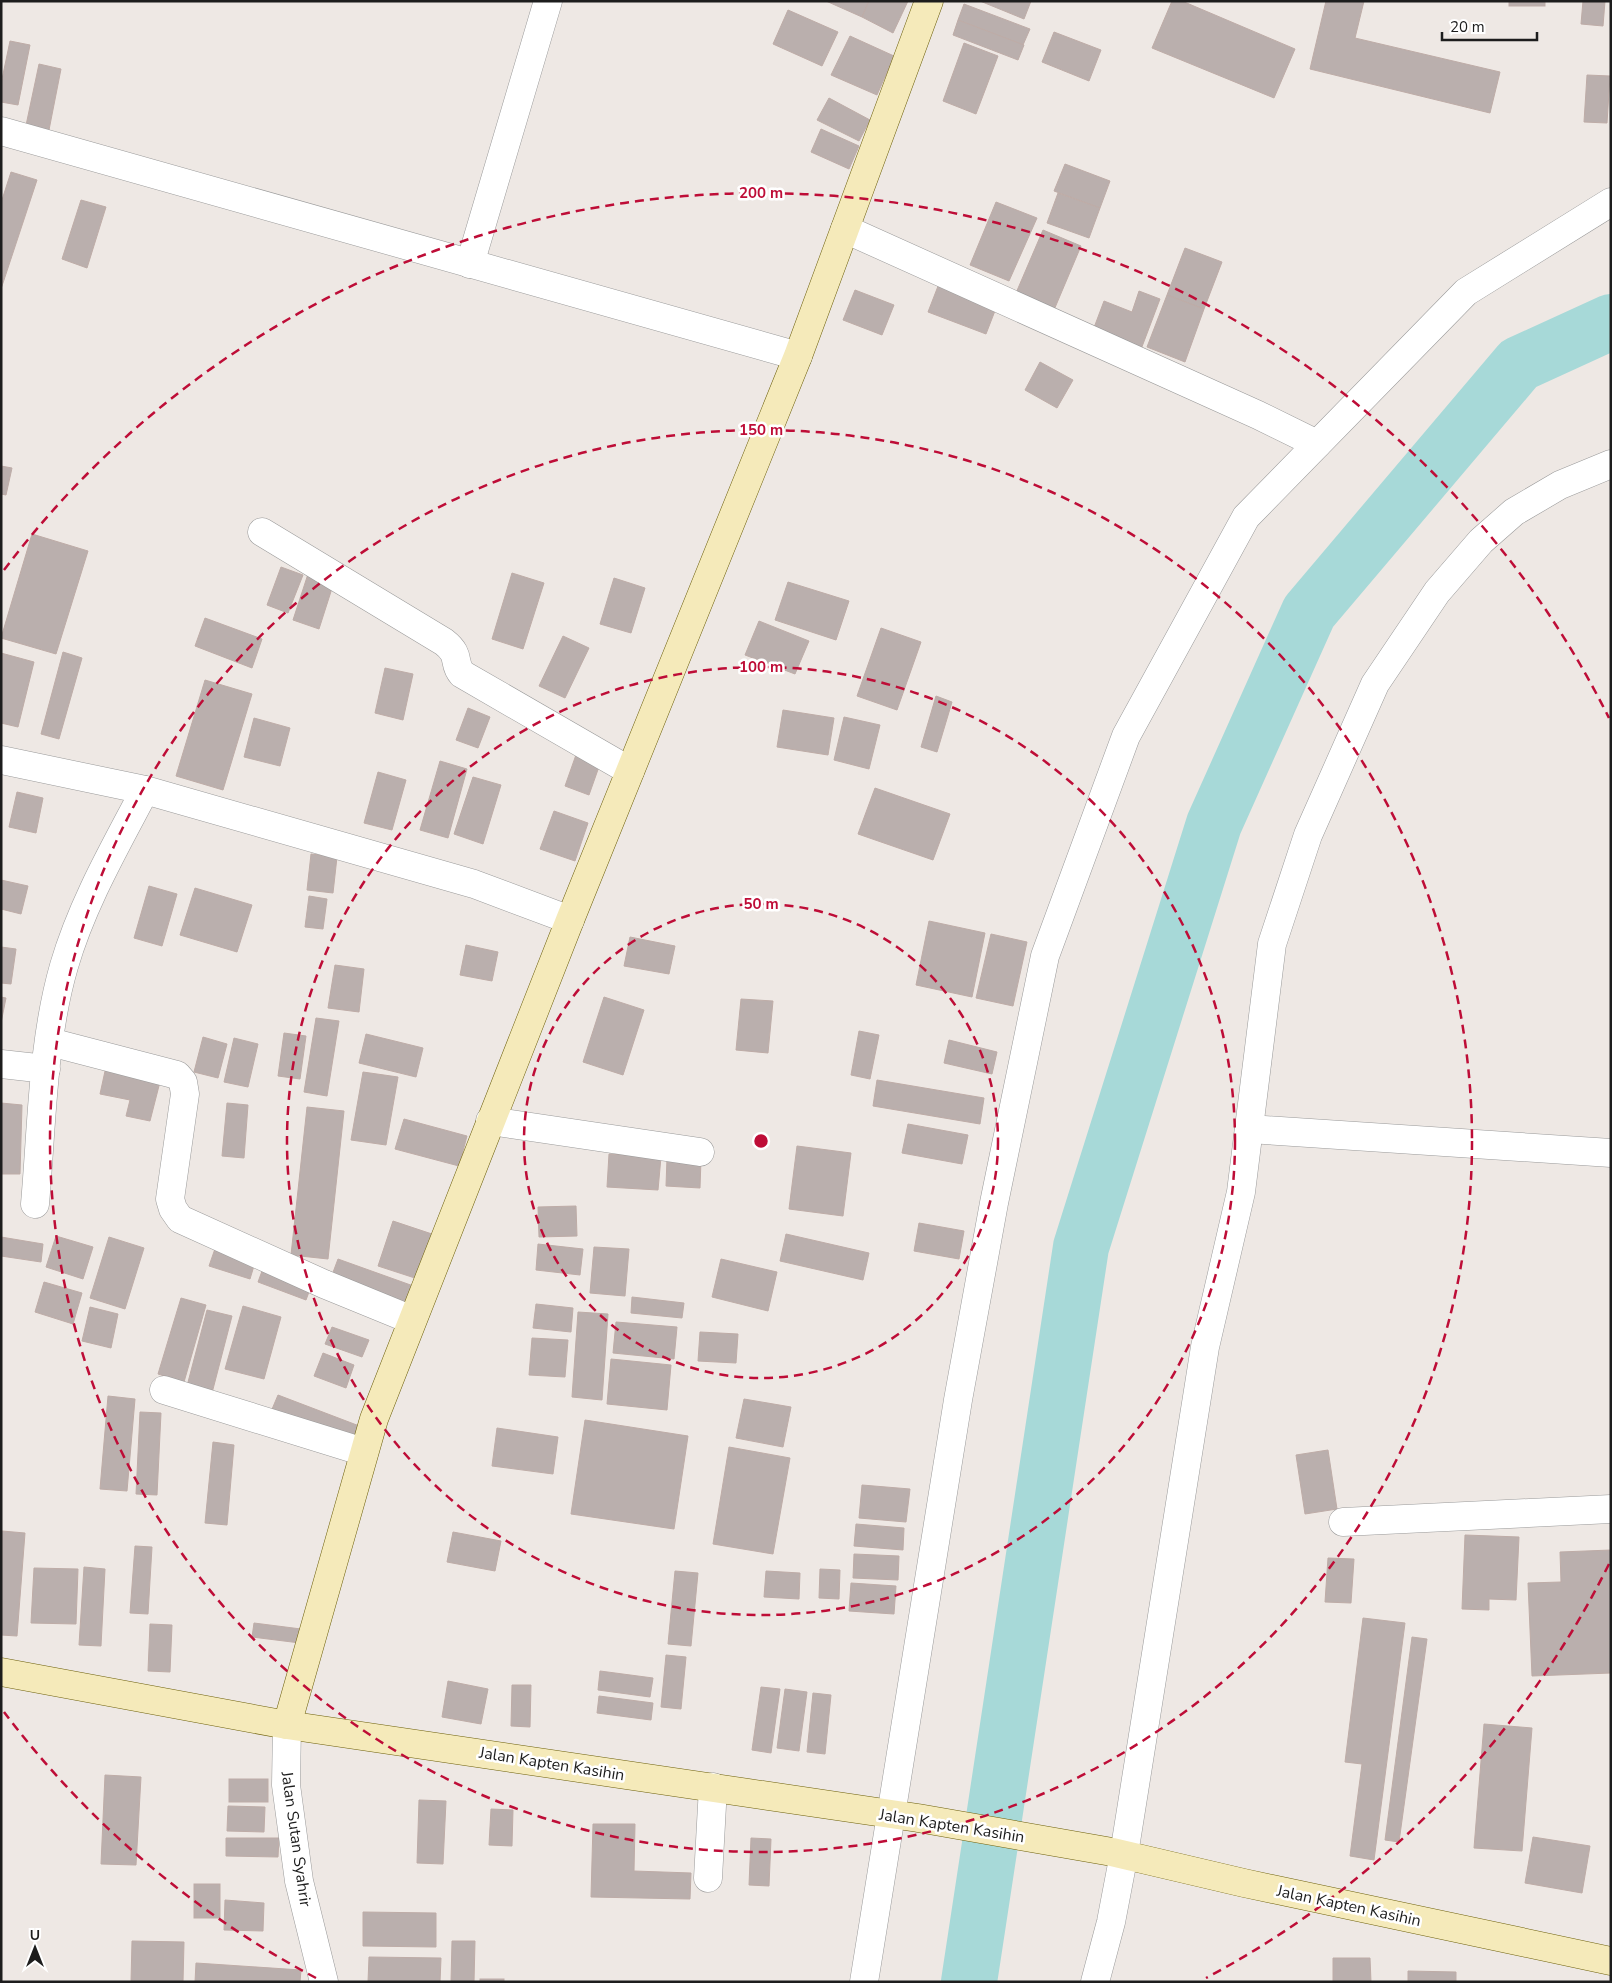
<svg xmlns="http://www.w3.org/2000/svg" width="1612" height="1983" viewBox="0 0 1612 1983" font-family="'Nunito Sans',sans-serif">
  <style>
    .lines { fill: none; stroke-linecap: round; stroke-linejoin: round }
    .river { stroke: #a7d9d8; stroke-width: 56 }
    .building { fill: #baafad; stroke: #beaca7 }
    .street-casing { stroke: #9a9a9a; stroke-width: 29 }
    .secondary-casing { stroke: #6d600c; stroke-width: 29 }
    .street { stroke: #fff; stroke-width: 28 }
    .secondary { stroke: #f5eaba; stroke-width: 28 }
    .ring { fill: none; stroke: #be0d37; stroke-width: 2.5; stroke-dasharray: 9 6 }
    .labels { text-anchor: middle; stroke-width: 5; stroke-linejoin: round; paint-order: stroke }
    .street-label { font-size: 16px; fill: #1d1d1d; stroke: #fff }
    .centre { fill: #be0d37; stroke: #fff; stroke-width: 2.5 }
    .ring-label { font-size: 15px; text-anchor: middle; font-weight: bold; fill: #be0d37; stroke: #fff; stroke-width: 5; stroke-linejoin: round; paint-order: stroke }
  </style>
  <rect width="100%" height="100%" fill="#eee8e4"/>
  <g class="lines">
    <path class="river" d="M969,1982L1081,1247L1214,824L1309,612L1519,364L1611,322"/>
  </g>
  <g class="building">
    <path d="M826,1H869L862,17Z"/>
    <path d="M869,1H908L893,33L862,17Z"/>
    <path d="M980,1H1031L1024,19Z"/>
    <path d="M1172,1H1182L1295,49L1274,98L1152,48Z"/>
    <path d="M1326,1H1364L1355,38L1500,72L1490,113L1310,69Z"/>
    <rect x="1509" y="1" width="36" height="5"/>
    <path d="M1583,1H1605L1603,26L1581,24Z"/>
    <path d="M964,4L1030,29L1023,45L958,20Z"/>
    <path d="M788,10L838,32L822,66L773,44Z"/>
    <path d="M958,20L1024,45L1018,60L953,35Z"/>
    <path d="M1054,32L1101,50L1089,81L1042,62Z"/>
    <path d="M850,36L894,56L877,95L831,75Z"/>
    <path d="M10,41L30,45L18,105L1,102V84Z"/>
    <path d="M964,43L998,56L976,114L943,101Z"/>
    <path d="M39,64L61,69L48,135L25,130Z"/>
    <path d="M1587,75L1610,76L1607,123L1584,122Z"/>
    <path d="M829,98L870,120L859,141L817,120Z"/>
    <path d="M821,129L859,146L849,169L811,152Z"/>
    <path d="M1065,164L1110,181L1100,208L1054,191Z"/>
    <path d="M11,172L37,180L1,289V203Z"/>
    <path d="M1058,193L1100,208L1089,238L1047,223Z"/>
    <path d="M81,200L106,207L87,268L62,259Z"/>
    <path d="M996,202L1037,218L1009,281L970,265Z"/>
    <path d="M1043,230L1081,246L1054,310L1016,293Z"/>
    <path d="M1185,248L1222,262L1204,309L1167,295Z"/>
    <path d="M940,281L998,303L986,334L928,312Z"/>
    <path d="M855,290L894,305L882,335L843,320Z"/>
    <path d="M1139,291L1160,299L1140,352L1092,333L1104,301L1132,312Z"/>
    <path d="M1167,295L1204,309L1185,362L1147,347Z"/>
    <path d="M1040,362L1073,380L1057,408L1025,390Z"/>
    <path d="M1,466L12,468L6,495L1,494Z"/>
    <path d="M32,534L88,551L56,654L1,638Z"/>
    <path d="M281,567L303,575L288,613L267,605Z"/>
    <path d="M512,573L544,583L523,649L492,639Z"/>
    <path d="M308,574L334,582L319,629L293,620Z"/>
    <path d="M614,578L645,588L631,633L600,624Z"/>
    <path d="M788,582L849,601L836,640L775,620Z"/>
    <path d="M205,618L262,639L252,668L195,646Z"/>
    <path d="M759,621L809,641L795,674L745,655Z"/>
    <path d="M881,628L921,642L897,710L857,696Z"/>
    <path d="M563,636L589,648L565,698L539,686Z"/>
    <path d="M63,652L82,658L59,739L41,734Z"/>
    <path d="M1,653L34,662L18,727L1,723Z"/>
    <path d="M385,668L413,674L403,720L375,713Z"/>
    <path d="M205,680L252,694L223,790L176,776Z"/>
    <path d="M936,696L952,702L937,752L921,747Z"/>
    <path d="M468,708L490,717L478,748L456,740Z"/>
    <path d="M783,710L834,718L828,755L777,747Z"/>
    <path d="M844,717L880,725L869,769L834,760Z"/>
    <path d="M254,718L290,728L280,766L244,757Z"/>
    <path d="M577,752L601,761L589,795L565,786Z"/>
    <path d="M440,761L467,769L448,838L420,830Z"/>
    <path d="M378,772L406,780L392,830L364,823Z"/>
    <path d="M473,777L501,785L483,844L454,834Z"/>
    <path d="M875,788L950,814L933,860L858,834Z"/>
    <path d="M17,792L43,798L36,833L9,827Z"/>
    <path d="M554,811L588,823L575,861L540,849Z"/>
    <path d="M311,854L337,857L333,893L307,890Z"/>
    <path d="M1,880L28,886L21,914L1,909Z"/>
    <path d="M149,886L177,894L162,946L134,938Z"/>
    <path d="M195,888L252,905L237,952L180,935Z"/>
    <path d="M309,896L327,899L323,929L305,927Z"/>
    <path d="M929,921L985,933L972,997L916,985Z"/>
    <path d="M991,934L1027,942L1013,1006L976,998Z"/>
    <path d="M630,937L675,946L669,974L624,966Z"/>
    <path d="M466,945L498,952L492,981L460,975Z"/>
    <path d="M1,947L16,949L11,984L1,983Z"/>
    <path d="M335,965L364,969L359,1012L328,1008Z"/>
    <path d="M1,997L6,998L1,1023Z"/>
    <path d="M604,997L644,1010L623,1075L583,1062Z"/>
    <path d="M741,999L773,1001L768,1053L736,1050Z"/>
    <path d="M316,1018L339,1021L327,1096L304,1092Z"/>
    <path d="M859,1031L879,1035L870,1079L851,1075Z"/>
    <path d="M284,1033L306,1036L300,1079L278,1076Z"/>
    <path d="M366,1034L423,1048L416,1077L359,1063Z"/>
    <path d="M203,1037L227,1044L218,1078L194,1072Z"/>
    <path d="M234,1038L258,1044L248,1087L224,1082Z"/>
    <path d="M949,1040L997,1052L992,1074L944,1063Z"/>
    <path d="M107,1062L162,1074L150,1121L126,1116L130,1100L100,1094Z"/>
    <path d="M363,1072L398,1077L386,1145L351,1140Z"/>
    <path d="M877,1080L984,1098L980,1124L873,1106Z"/>
    <path d="M1,1103L22,1105L20,1174H1Z"/>
    <path d="M227,1103L248,1105L244,1158L222,1156Z"/>
    <path d="M307,1107L344,1111L328,1259L291,1255Z"/>
    <path d="M404,1119L467,1136L459,1166L395,1149Z"/>
    <path d="M908,1124L968,1135L962,1164L902,1153Z"/>
    <path d="M797,1146L851,1153L843,1216L789,1209Z"/>
    <path d="M609,1154L661,1157L658,1190L607,1187Z"/>
    <path d="M667,1158L701,1159L700,1188L666,1186Z"/>
    <path d="M576,1206L577,1236L539,1237L538,1207Z"/>
    <path d="M393,1221L435,1235L421,1280L378,1266Z"/>
    <path d="M919,1223L964,1231L959,1259L914,1251Z"/>
    <path d="M786,1234L869,1253L863,1280L780,1261Z"/>
    <path d="M56,1236L93,1247L83,1279L46,1267Z"/>
    <path d="M1,1237L43,1244L41,1262L1,1256Z"/>
    <path d="M109,1237L144,1248L125,1309L90,1298Z"/>
    <path d="M217,1243L257,1256L250,1279L209,1266Z"/>
    <path d="M538,1244L583,1249L580,1275L536,1270Z"/>
    <path d="M594,1247L629,1249L625,1296L590,1293Z"/>
    <path d="M338,1259L419,1288L410,1312L329,1283Z"/>
    <path d="M721,1259L777,1272L768,1311L712,1297Z"/>
    <path d="M265,1263L313,1281L306,1300L258,1282Z"/>
    <path d="M44,1282L82,1293L73,1324L35,1312Z"/>
    <path d="M632,1297L684,1303L682,1318L631,1313Z"/>
    <path d="M181,1298L206,1305L184,1382L158,1374Z"/>
    <path d="M536,1304L573,1308L571,1332L533,1328Z"/>
    <path d="M243,1306L281,1317L264,1379L225,1369Z"/>
    <path d="M90,1307L118,1314L111,1348L82,1341Z"/>
    <path d="M207,1310L232,1316L212,1393L187,1386Z"/>
    <path d="M578,1312L608,1314L602,1400L572,1397Z"/>
    <path d="M616,1322L677,1327L674,1359L613,1353Z"/>
    <path d="M332,1327L369,1340L362,1357L325,1344Z"/>
    <path d="M700,1332L738,1334L736,1363L698,1361Z"/>
    <path d="M532,1338L568,1340L565,1377L529,1375Z"/>
    <path d="M323,1353L354,1365L346,1388L314,1376Z"/>
    <path d="M611,1359L671,1365L667,1410L607,1404Z"/>
    <path d="M278,1395L362,1427L354,1445L270,1414Z"/>
    <path d="M108,1396L135,1399L127,1491L100,1489Z"/>
    <path d="M744,1399L791,1407L783,1447L736,1438Z"/>
    <path d="M140,1412L161,1413L157,1495L136,1494Z"/>
    <path d="M585,1420L688,1436L674,1529L571,1514Z"/>
    <path d="M497,1428L558,1437L553,1474L492,1466Z"/>
    <path d="M213,1442L234,1445L227,1525L205,1523Z"/>
    <path d="M729,1447L790,1458L773,1554L713,1544Z"/>
    <path d="M1328,1450L1337,1509L1305,1514L1296,1455Z"/>
    <path d="M862,1485L910,1489L906,1522L859,1518Z"/>
    <path d="M856,1524L904,1528L903,1550L854,1546Z"/>
    <path d="M2,1531L25,1533L17,1636L1,1635Z"/>
    <path d="M453,1532L501,1541L495,1571L447,1562Z"/>
    <path d="M1465,1535L1519,1537L1516,1600L1489,1599V1610L1462,1609Z"/>
    <path d="M135,1546L152,1547L148,1614L130,1613Z"/>
    <path d="M1611,1550V1673L1532,1676L1528,1583L1561,1582L1560,1552Z"/>
    <path d="M854,1554L899,1556L898,1580L853,1578Z"/>
    <path d="M1328,1558L1354,1559L1351,1603L1325,1602Z"/>
    <path d="M84,1567L105,1569L101,1646L79,1645Z"/>
    <path d="M34,1568L78,1569L76,1624L31,1623Z"/>
    <path d="M820,1569L840,1570L839,1599L819,1598Z"/>
    <path d="M675,1571L698,1573L691,1646L668,1644Z"/>
    <path d="M766,1571L800,1573L799,1599L764,1597Z"/>
    <path d="M851,1583L896,1586L894,1614L849,1611Z"/>
    <path d="M1363,1618L1405,1623L1374,1860L1350,1856L1362,1764L1345,1762Z"/>
    <path d="M254,1623L301,1629L300,1643L252,1637Z"/>
    <path d="M150,1624L172,1625L170,1672L148,1671Z"/>
    <path d="M1412,1637L1427,1639L1399,1842L1385,1840Z"/>
    <path d="M666,1655L686,1657L681,1709L661,1707Z"/>
    <path d="M600,1671L653,1678L650,1697L598,1690Z"/>
    <path d="M448,1681L488,1689L481,1724L442,1717Z"/>
    <path d="M512,1685H531L530,1727L511,1726Z"/>
    <path d="M761,1687L780,1689L771,1753L752,1750Z"/>
    <path d="M785,1689L807,1692L799,1751L777,1748Z"/>
    <path d="M813,1693L831,1695L825,1754L807,1752Z"/>
    <path d="M599,1696L653,1703L651,1720L597,1713Z"/>
    <path d="M1484,1724L1532,1728L1522,1851L1474,1848Z"/>
    <path d="M105,1775L141,1777L136,1865L101,1864Z"/>
    <rect x="229" y="1779" width="39" height="23"/>
    <path d="M419,1800L446,1801L443,1864L417,1863Z"/>
    <path d="M228,1806L265,1807L264,1832L227,1831Z"/>
    <path d="M491,1809L513,1810L512,1846L489,1845Z"/>
    <path d="M593,1824H635L634,1871L691,1873L690,1899L591,1897Z"/>
    <path d="M1533,1837L1590,1846L1582,1893L1525,1883Z"/>
    <path d="M226,1838H279L278,1857L226,1856Z"/>
    <path d="M751,1838L771,1839L769,1886L749,1885Z"/>
    <rect x="194" y="1884" width="26" height="34"/>
    <path d="M225,1900L264,1903L263,1931L224,1930Z"/>
    <path d="M363,1912L436,1913V1947L363,1946Z"/>
    <path d="M132,1941L184,1942L183,1982H131Z"/>
    <path d="M452,1941H475L474,1982H451Z"/>
    <path d="M369,1957L441,1958L440,1982H368Z"/>
    <path d="M1333,1958H1370L1371,1982H1333Z"/>
    <path d="M196,1963L301,1970L300,1982H195Z"/>
    <path d="M1408,1971L1456,1972V1982H1408Z"/>
    <rect x="480" y="1979" width="24" height="3"/>
  </g>
  <g class="lines">
    <defs>
      <g id="street">
        <path d="M1,131L798,356"/>
        <path d="M845,229L1258,415L1317,444"/>
        <path d="M470,264L548,1"/>
        <path d="M262,532L444,642C462,656 452,663 462,674L630,771"/>
        <path d="M1,760L145,790L474,884L570,920"/>
        <path d="M50,1042L177,1075L183,1082L185,1094L170,1199L173,1209L180,1219L324,1284L412,1320"/>
        <path d="M1,1064L46,1069"/>
        <path d="M490,1121L700,1152"/>
        <path d="M1249,1129L1611,1153"/>
        <path d="M35,1204C42,1126 42,1042 64,966C82,904 115,847 145,790"/>
        <path d="M164,1390L364,1452"/>
        <path d="M1343,1522L1611,1509"/>
        <path d="M287,1725L286,1785L299,1881L324,1982"/>
        <path d="M708,1878L713,1787"/>
        <path d="M864,1982L958,1400L994,1203L1045,956L1126,736L1246,517L1466,292L1611,202"/>
        <path d="M1095,1982L1111,1922L1124,1854L1205,1347L1241,1192L1272,944L1308,835L1375,684L1437,592L1481,541L1514,512L1560,485L1611,464"/>
      </g>
      <g id="secondary">
        <path d="M1,1672L287,1725L918,1818L1112,1852L1244,1883L1611,1961"/>
        <path d="M287,1725L374,1419L570,920L798,356L929,1"/>
      </g>
    </defs>
    <use href="#street" class="street-casing"/>
    <use href="#secondary" class="secondary-casing"/>
    <use href="#street" class="street"/>
    <use href="#secondary" class="secondary"/>
  </g>
  <g class="ring">
    <circle cx="761" cy="1141" r="237"/>
    <circle cx="761" cy="1141" r="474"/>
    <circle cx="761" cy="1141" r="711"/>
    <path d="M1609 1564A948 948 0 0 1 1206 1978M316 1978A948 948 0 0 1 4 1712M4 570A948 948 0 0 1 1609 718"/>
  </g>
  <g class="labels">
    <g class="street-label">
      <text transform="translate(552 1763) rotate(9)" y="6">Jalan Kapten Kasihin</text>
      <text transform="translate(952 1825) rotate(9)" y="6">Jalan Kapten Kasihin</text>
      <text transform="translate(297 1839) rotate(82)" y="6">Jalan Sutan Syahrir</text>
      <text transform="translate(1349 1905) rotate(12)" y="6">Jalan Kapten Kasihin</text>
    </g>
  </g>
  <circle cx="761" cy="1141" r="8" class="centre"/>
  <g class="ring-label">
    <text x="761" y="198">200 m</text>
    <text x="761" y="435">150 m</text>
    <text x="761" y="672">100 m</text>
    <text x="761" y="909">50 m</text>
  </g>
  <rect width="1612" height="1983" fill="none" stroke="#1d1d1d" stroke-width="5"/>
  <g transform="translate(35 1948)" stroke="#ffffff" stroke-width="4" paint-order="stroke">
  <path d="M0-4L9 19L0 12L-9 19Z" fill="#1d1d1d"/>
  <text y="-8" font-size="14" font-weight="bold" text-anchor="middle" fill="#1d1d1d">U</text>
  </g>
  <path d="M1442 32v8h95v-8" fill="none" stroke="#1d1d1d" stroke-width="2.5"/>
  <text x="1450" y="32" font-size="15" fill="#1d1d1d" stroke="#ffffff" stroke-width="4" paint-order="stroke">20 m</text>
</svg>
